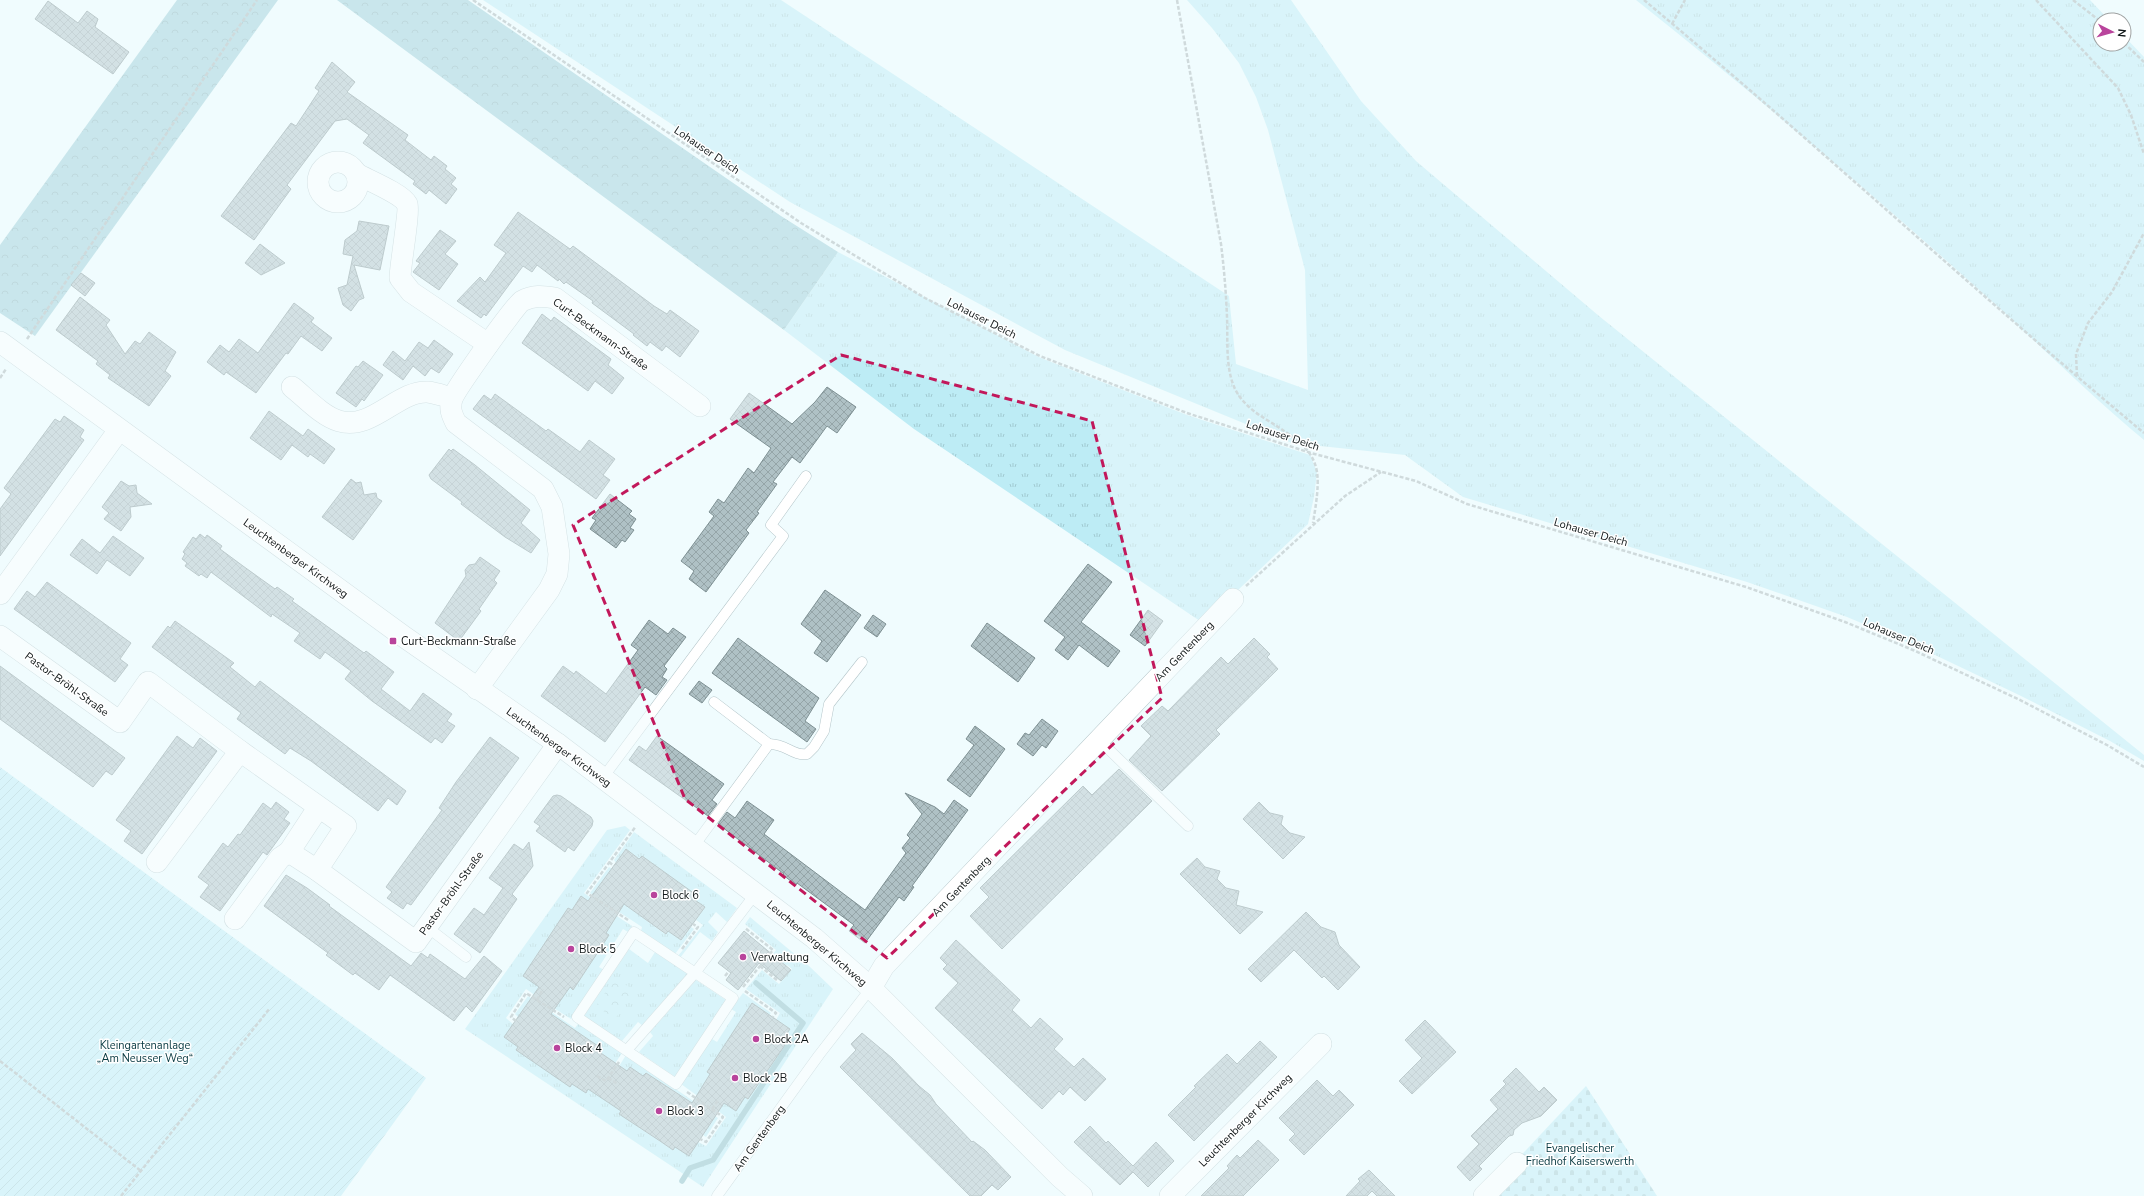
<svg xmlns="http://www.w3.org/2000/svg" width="2144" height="1196" viewBox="0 0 2144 1196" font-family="'Nunito Sans',sans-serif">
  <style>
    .grass { fill: url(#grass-tufts) }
    .forest { fill: url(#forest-crowns) }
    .cemetery { fill: url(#cemetery-stones) }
    .park { fill: url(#park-crowns) }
    .garden { fill: url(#garden-furrows) }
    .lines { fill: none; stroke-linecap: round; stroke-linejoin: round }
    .stream { stroke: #87bac4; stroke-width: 5.5 }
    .building { fill: url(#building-cross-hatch); stroke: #7e9093 }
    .service-casing { stroke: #b3c5c9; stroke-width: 11 }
    .minor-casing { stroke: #b3c5c9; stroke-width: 22 }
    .path { stroke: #a7b1b3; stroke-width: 2.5; stroke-dasharray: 4 2; stroke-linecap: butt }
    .service { stroke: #fff; stroke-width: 10 }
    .minor { stroke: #fff; stroke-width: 21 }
    .marked { fill: none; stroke: #c2185b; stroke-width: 3; stroke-dasharray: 8 5; stroke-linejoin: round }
    .poi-dot { fill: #b9449c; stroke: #fff; stroke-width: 1.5 }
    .labels { text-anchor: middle; stroke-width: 3; stroke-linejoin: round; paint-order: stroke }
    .street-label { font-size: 11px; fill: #0f1617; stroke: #fff }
    .poi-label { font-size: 11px; fill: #0f1617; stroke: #fff; text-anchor: start }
    .park-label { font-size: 11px; fill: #083a42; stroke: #fff }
  </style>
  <defs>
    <pattern id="grass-tufts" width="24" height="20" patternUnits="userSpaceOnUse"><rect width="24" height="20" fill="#bdecf5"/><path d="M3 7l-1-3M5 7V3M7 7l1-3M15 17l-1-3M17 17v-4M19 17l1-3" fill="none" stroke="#a1cad1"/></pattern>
    <pattern id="forest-crowns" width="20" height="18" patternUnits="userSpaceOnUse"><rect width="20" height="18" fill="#99cdd7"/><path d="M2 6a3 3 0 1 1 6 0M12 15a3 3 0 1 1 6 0" fill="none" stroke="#83afb8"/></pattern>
    <pattern id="cemetery-stones" width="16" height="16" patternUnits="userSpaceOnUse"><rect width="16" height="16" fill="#bdecf5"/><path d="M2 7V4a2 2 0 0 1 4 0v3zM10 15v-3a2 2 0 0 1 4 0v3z" fill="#a1cad1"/></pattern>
    <pattern id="park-crowns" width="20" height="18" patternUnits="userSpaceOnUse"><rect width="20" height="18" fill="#bdecf5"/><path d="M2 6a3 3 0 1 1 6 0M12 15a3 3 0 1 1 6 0" fill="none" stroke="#a1cad1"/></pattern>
    <pattern id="garden-furrows" width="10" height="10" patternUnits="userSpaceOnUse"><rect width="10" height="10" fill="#bdecf5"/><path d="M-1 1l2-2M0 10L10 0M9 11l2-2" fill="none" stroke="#a1cad1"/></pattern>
    <pattern id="building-cross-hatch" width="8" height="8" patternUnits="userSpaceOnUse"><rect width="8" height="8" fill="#afc1c5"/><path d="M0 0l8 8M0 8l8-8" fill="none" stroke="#95a5a8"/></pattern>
  </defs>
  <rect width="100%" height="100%" fill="#f0fcfe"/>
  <g class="grass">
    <path d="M483,0H781L1229,296L1236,364L1308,390L1305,270L1268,130L1256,97L1239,63L1212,28L1187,0H1291L1361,101L1416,161L1599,316L2144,755V761L2110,741L2019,695L1914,645L1847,617L1747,582L1463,497L1405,455L1292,443L1065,350L790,202Z"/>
    <path d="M1636,0H2090L2109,20H2100V44H2124V36L2144,57V440C2096,400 2052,357 2007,315C1887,206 1763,101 1636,0Z"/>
    <path d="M838,252L1041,358L1187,415L1310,455L1317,472L1314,497L1308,524L1203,623L914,429L784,330Z"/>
    <path d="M625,826L630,830L584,893L597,902L594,905L581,896L572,910L568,908L532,962L541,988L536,996L526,989L506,1018L513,1024L518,1047L516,1050L570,1086L572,1083L586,1092L595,1079L621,1111L619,1114L673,1150L675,1147L698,1142L706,1146L726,1117L717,1110L722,1102L745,1097L748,1099L784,1045L781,1042L790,1029L776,1020L780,1013L746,989L762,970L779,984L792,969L787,965L776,977L764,966L776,950L745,924L750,917L809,966L833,989L703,1187L465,1029L607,830Z"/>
    <path d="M634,832L737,908L727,922L716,912L708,922L718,932L712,941L700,932L680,958L678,956L703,925L696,920L705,907L692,898L694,894L642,856L639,859L626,849L616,863L614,860Z"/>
    <path d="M609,867L612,869L613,896L665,934L668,931L681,940L691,927L694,929L675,954L641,931L642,927L590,893Z"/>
    <path d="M603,907L632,926L628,932L623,929L599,967L604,970L571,1019L541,1000L569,987L573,990L609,935L606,933L615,919L601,910Z"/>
    <path d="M629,949L648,963L655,952L688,974L643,1026L638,1022L622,1041L584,1016Z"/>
    <path d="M696,980L726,1000L675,1077L639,1052L653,1036L650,1032Z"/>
    <path d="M743,993L771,1013L707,1072L711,1074L710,1105L681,1084L712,1039L717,1042L736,1012L731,1009Z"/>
    <path d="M528,996L575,1028L578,1024L622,1053L606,1077L595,1049L598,1046L528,1003L518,1017L515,1014Z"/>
    <path d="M626,1055L718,1118L706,1137L703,1135L712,1121L700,1108L646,1073L643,1076L630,1067L621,1081L613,1076Z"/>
  </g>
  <g class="forest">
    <path d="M177,0H278L35,336L0,313V245Z"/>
    <path d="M337,0H468L781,216L838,252L784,330Z"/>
  </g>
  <path class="cemetery" d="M1586,1086L1657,1196H1483Z"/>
  <path class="park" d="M615,978L634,990L615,1019L596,1006Z"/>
  <path class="garden" d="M0,767L426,1078L341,1196H0Z"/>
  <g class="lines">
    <path class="stream" d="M682,1181L690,1168L713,1160L803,1023L756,983"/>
  </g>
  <g class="building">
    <path d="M48,1L78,23L87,11L98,19L95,27L129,52L113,74L35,19Z"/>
    <path d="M332,62L355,82L347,92L408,135L405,140L431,160L434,156L447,166L445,169L456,178L451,184L457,189L446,204L429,190L426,194L413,184L415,181L363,143L369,135L347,119L335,121L287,185L291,189L254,240L221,216L291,123L296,126L319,91L315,88Z"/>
    <path d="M518,212L570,249L573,246L654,306L667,314L670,310L699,331L680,357L666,346L662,351L650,342L647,346L633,335L634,334L592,303L593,301L566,282L564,284L559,279L558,281L537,265L532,272L523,266L486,316L484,314L481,318L457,301L480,277L485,282L506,253L494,245Z"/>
    <path d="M359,221L389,226L380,270L354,265L364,298L359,300L351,311L343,305L338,288L347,285L353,256L343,254L345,240L357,231Z"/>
    <path d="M440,230L456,241L445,254L458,264L439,290L413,272L420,263L416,261Z"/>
    <path d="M260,244L285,263L261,275L245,263Z"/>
    <path d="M81,273L95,283L85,296L71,285Z"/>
    <path d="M80,297L110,320L106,325L125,354L135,341L140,344L149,332L176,352L165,371L171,376L149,406L108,378L110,375L96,364L98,361L56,330Z"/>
    <path d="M294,303L314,318L311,322L332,338L322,351L301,336L288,354L286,353L256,393L226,372L224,375L207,362L220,345L229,352L239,339L258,353Z"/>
    <path d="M542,314L551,321L554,317L611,359L608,365L624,378L612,394L595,381L588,391L522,343Z"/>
    <path d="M434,340L453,354L439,373L431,368L425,376L413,366L403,380L383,365L393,351L405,361L419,342L428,348Z"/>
    <path d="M363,361L383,375L364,401L362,399L356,407L336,393L356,366L358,367Z"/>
    <path d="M827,387L856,407L837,433L827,426L800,463L792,457L773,482L777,484L757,512L759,513L746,530L749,533L706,592L689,579L694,571L681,561L714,516L709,512L718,499L724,503L748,468L754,473L771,448L730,419L749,393L792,424L815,402Z"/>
    <path d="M495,394L546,431L548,429L580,452L589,440L615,459L603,475L610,480L596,499L473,409L484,395L491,400Z"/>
    <path d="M269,411L303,436L308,429L335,449L324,464L310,454L308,457L292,445L281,460L250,438Z"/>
    <path d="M64,416L84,430L80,437L84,440L0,556V509L11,494L4,488L55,419L60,422Z"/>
    <path d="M449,449L451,451L453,449L475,465L530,510L521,523L540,540L531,553L505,537L461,504L462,502L431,479L429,475Z"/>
    <path d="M351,479L356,483L361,482L364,495L376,493L377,498L382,501L353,540L322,517Z"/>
    <path d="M121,481L129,486L136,485L137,493L152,504L130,507L131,517L121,531L104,519L109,513L102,507Z"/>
    <path d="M610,494L632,511L629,514L636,519L630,528L634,530L625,542L622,540L616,548L590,529L596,520L592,518Z"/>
    <path d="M200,534L205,538L207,535L222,546L220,549L243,566L275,589L277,587L294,599L292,601L364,653L366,651L394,672L381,689L410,711L423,693L452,714L447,721L455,726L442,743L435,738L431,743L372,701L345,679L351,671L325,652L320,659L294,641L300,633L272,614L271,617L211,572L207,578L201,574L199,576L185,566L187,563L182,559L185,554L183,552L193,537L196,539Z"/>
    <path d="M113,536L144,558L130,576L107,560L97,574L70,555L82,539L100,553Z"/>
    <path d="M480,557L500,571L494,580L497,583L479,609L481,611L459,641L435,623L466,576L465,570L469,565L475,564Z"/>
    <path d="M1088,564L1112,582L1081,622L1120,651L1108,667L1079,645L1068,660L1055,650L1065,637L1044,621Z"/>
    <path d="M47,582L131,643L120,659L128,665L115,682L14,609L27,591L35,597Z"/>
    <path d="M825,590L861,615L827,662L814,653L822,641L801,624Z"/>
    <path d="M1148,610L1163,621L1145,646L1130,635Z"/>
    <path d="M873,615L886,624L877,637L864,628Z"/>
    <path d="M649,620L668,634L673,628L686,637L664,666L667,669L662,677L667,680L656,695L645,687L605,742L541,696L563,666L574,674L576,671L606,694L638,650L631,645Z"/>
    <path d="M175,621L234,663L230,667L255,687L260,681L406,791L397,805L388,798L378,811L311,761L290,748L285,754L237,719L241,713L152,647L168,626L170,628Z"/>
    <path d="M987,623L1035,658L1018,682L971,646Z"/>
    <path d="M738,638L819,698L805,721L816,729L807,742L712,673Z"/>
    <path d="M1254,638L1270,654L1267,657L1278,669L1216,730L1220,734L1162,791L1129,760L1151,736L1141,726L1162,706L1168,711L1221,657L1228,664Z"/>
    <path d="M0,666L125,758L112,775L106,771L93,787L0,719Z"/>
    <path d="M699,681L712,690L702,703L689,694Z"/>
    <path d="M1042,719L1058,731L1046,748L1042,745L1033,756L1017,744L1025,733L1029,735Z"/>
    <path d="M975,726L1005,749L970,797L947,780L974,745L966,739Z"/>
    <path d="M177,736L193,748L200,738L217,751L142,854L124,841L131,831L116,820Z"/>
    <path d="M657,736L724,784L712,800L717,804L708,816L629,760L639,746L646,751Z"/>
    <path d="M490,737L519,758L411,905L407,903L403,909L387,898L392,892L386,887L442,810L439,808L456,782Z"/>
    <path d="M1119,769L1152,801L1002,949L970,916L989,897L980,888L1083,786L1092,795Z"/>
    <path d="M905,793L935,807L944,814L954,800L968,810L912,886L914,887L904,901L899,897L865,943L849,931L854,925L797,883L796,885L783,875L784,874L718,824L727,812L735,818L747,801L774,820L764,834L865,910L906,853L902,848L910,838L907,835L922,814Z"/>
    <path d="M557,795L561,796L591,817L593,821L592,826L574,851L568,847L565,852L536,831L540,826L534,822L553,796Z"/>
    <path d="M276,802L289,812L284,819L290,823L267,855L263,852L220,911L200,897L209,885L198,877L223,843L228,847L238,834L240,835L263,803L271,809Z"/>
    <path d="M1259,802L1270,813L1283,816L1281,824L1290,833L1305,837L1283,859L1243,819Z"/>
    <path d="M529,842L533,866L512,894L517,899L480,953L454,934L474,908L484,915L503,888L489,878L514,844L523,850Z"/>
    <path d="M626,849L639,859L642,856L695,894L692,898L705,907L681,940L668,931L666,934L624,904L606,933L609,935L600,949L573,990L570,987L551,1014L598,1046L595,1049L627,1071L630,1067L643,1076L646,1073L692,1103L710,1074L707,1072L752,1003L790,1029L781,1042L785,1045L748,1099L745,1097L736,1111L724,1103L689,1156L675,1147L673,1150L660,1141L619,1114L621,1111L588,1089L586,1093L572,1084L570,1087L516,1050L518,1047L504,1037L539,987L523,976L568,908L572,910L581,896L588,901Z"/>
    <path d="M1197,858L1205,867L1220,871L1217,879L1226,888L1239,891L1236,905L1263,912L1240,934L1180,874Z"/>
    <path d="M286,875L307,888L330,905L329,906L411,966L421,953L428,958L430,954L465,979L484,956L502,971L472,1012L466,1006L454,1021L390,975L379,990L355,973L353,975L326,955L328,953L264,906Z"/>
    <path d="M1306,912L1321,927L1335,932L1339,945L1360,967L1338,990L1324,976L1322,978L1294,950L1261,982L1248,969Z"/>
    <path d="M744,931L791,970L781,981L759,963L738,990L726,980L731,973L718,963Z"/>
    <path d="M956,940L1020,1000L1012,1010L1031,1028L1040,1018L1063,1039L1054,1049L1074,1067L1083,1058L1106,1079L1085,1101L1070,1087L1063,1095L1059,1091L1042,1109L935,1008L958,983L943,969L947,965L940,958Z"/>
    <path d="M1425,1020L1456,1052L1412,1094L1399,1081L1422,1058L1405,1040Z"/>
    <path d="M862,1033L892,1058L919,1086L930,1095L936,1104L972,1142L973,1141L985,1150L1011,1177L998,1190L992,1185L981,1196H970L840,1067L856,1050L851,1044Z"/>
    <path d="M1260,1041L1277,1057L1194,1141L1168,1115L1196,1087L1194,1086L1227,1054L1237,1064Z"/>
    <path d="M1516,1068L1539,1092L1544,1087L1557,1100L1541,1116L1522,1123L1514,1130L1513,1135L1509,1136L1479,1166L1482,1169L1470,1181L1457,1167L1479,1144L1471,1136L1498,1109L1490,1100L1506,1084L1503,1081Z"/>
    <path d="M1317,1080L1333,1096L1339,1090L1354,1105L1304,1155L1289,1140L1295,1134L1279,1118Z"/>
    <path d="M1090,1126L1106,1143L1108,1141L1133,1166L1156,1142L1174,1161L1148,1187L1133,1172L1120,1185L1074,1142Z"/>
    <path d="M1258,1140L1279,1160L1243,1196H1201L1229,1168L1227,1166L1237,1155L1240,1158Z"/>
    <path d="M1369,1170L1395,1196H1377L1372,1191L1367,1196H1346L1360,1181L1358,1179Z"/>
  </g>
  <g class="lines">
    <defs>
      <g id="service">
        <path d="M1099,740L1188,826"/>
        <path d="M769,744C787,744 792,756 807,754L814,747L824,731L829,704L862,662"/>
        <path d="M602,779L783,536L771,525L806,476"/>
        <path d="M694,846L769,744L714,702"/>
        <path d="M427,927L466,957"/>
        <path d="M634,932L733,998L676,1084L577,1017Z"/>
        <path d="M627,1050L695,973L756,893"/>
        <path d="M717,1196L819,1055L871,988"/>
      </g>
      <g id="minor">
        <circle cx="338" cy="182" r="20"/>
        <path d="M357,174C368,180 402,194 407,204C410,211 400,266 400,278L411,292L488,344"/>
        <path d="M0,342L403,636L558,744L814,938L871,988L1060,1177L1082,1196"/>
        <path d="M292,387C306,398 322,416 339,421C372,431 398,390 428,392C436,393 444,396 452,398"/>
        <path d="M0,594L119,430"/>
        <path d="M0,636L120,722L148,682L240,751L346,826L317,870L416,942L558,744"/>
        <path d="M477,689L549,590L557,574L559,554L552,507L543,489L456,423C452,415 449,409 452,399C455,390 515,305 522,301C533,295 543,296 555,298L700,406"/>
        <path d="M157,862L240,751"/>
        <path d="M317,870L289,852L318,808"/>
        <path d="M235,919L280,858L289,852"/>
        <path d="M871,988L884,966L1233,599"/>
        <path d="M1170,1196L1321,1044"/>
        <path d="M1484,1196L1517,1163"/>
      </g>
    </defs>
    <use href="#service" class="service-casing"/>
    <use href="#minor" class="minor-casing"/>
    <g class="path">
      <path d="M473,0L801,223L925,298L1040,356L1187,413L1311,453L1416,481L1467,504L1746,587L1845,622L1913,650L2018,699L2107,745L2144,767"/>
      <path d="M1177,0L1221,244C1224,268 1226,292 1227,317C1228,340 1225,367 1235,389C1242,403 1254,412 1267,420C1321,453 1323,463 1313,523"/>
      <path d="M1644,0C1813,141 1975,292 2144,433"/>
      <path d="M2036,0L2118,88L2131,115L2144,154"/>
      <path d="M2073,0L2100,21"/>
      <path d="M1672,24L1685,0"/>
      <path d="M2124,43L2144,62"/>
      <path d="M27,339L257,0"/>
      <path d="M2077,376L2076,354L2088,323L2112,292L2144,233"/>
      <path d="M0,378L6,369"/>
      <path d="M1246,586L1345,496L1381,472"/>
      <path d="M609,862L614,866"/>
      <path d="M628,920L587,893L636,826"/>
      <path d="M682,949L698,927L693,924"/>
      <path d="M760,966L778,981"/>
      <path d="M725,976L729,971"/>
      <path d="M743,987L773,950L745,928"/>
      <path d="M745,991L776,1013L773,1017"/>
      <path d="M537,1000L543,989"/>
      <path d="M516,1021L511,1017L526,993L564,1017"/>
      <path d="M0,1061L141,1171"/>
      <path d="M597,1076L606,1081L619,1062"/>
      <path d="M608,1078L618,1084"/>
      <path d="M687,1092L723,1117L706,1142L700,1139"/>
      <path d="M712,1109L719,1099"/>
      <path d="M121,1196L270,1008"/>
    </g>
    <use href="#service" class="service"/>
    <use href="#minor" class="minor"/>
  </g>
  <path d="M0 0H2144V1196H0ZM841,355L1092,421L1162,698L887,958L685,799L573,525Z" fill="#f0fcfe" fill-opacity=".55" fill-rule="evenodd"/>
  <path class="marked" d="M841,355L1092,421L1162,698L887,958L685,799L573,525Z"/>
  <g class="poi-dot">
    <rect x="389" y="637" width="8" height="8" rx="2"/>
    <circle cx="654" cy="895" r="4"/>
    <circle cx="571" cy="949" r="4"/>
    <circle cx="743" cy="957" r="4"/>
    <circle cx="756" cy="1039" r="4"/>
    <circle cx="557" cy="1048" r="4"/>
    <circle cx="735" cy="1078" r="4"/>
    <circle cx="659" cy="1111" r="4"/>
  </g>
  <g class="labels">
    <g class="street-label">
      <text transform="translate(707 150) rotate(34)" y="4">Lohauser Deich</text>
      <text transform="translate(982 318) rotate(27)" y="4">Lohauser Deich</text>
      <text transform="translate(601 334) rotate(36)" y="4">Curt-Beckmann-Straße</text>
      <text transform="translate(1283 435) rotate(18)" y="4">Lohauser Deich</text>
      <text transform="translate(1591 532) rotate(16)" y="4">Lohauser Deich</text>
      <text transform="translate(296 558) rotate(36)" y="4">Leuchtenberger Kirchweg</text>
      <text transform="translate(1899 636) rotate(23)" y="4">Lohauser Deich</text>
      <text transform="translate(1184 651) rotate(-46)" y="4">Am Gentenberg</text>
      <text transform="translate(67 684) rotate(36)" y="4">Pastor-Bröhl-Straße</text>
      <text transform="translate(559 747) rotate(36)" y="4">Leuchtenberger Kirchweg</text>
      <text transform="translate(961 886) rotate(-46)" y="4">Am Gentenberg</text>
      <text transform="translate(451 893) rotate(-54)" y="4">Pastor-Bröhl-Straße</text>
      <text transform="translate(817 943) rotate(40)" y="4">Leuchtenberger Kirchweg</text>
      <text transform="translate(1245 1120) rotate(-45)" y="4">Leuchtenberger Kirchweg</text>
      <text transform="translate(759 1138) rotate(-54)" y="4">Am Gentenberg</text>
    </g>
    <g class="poi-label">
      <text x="401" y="645">Curt-Beckmann-Straße</text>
      <text x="662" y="899">Block 6</text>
      <text x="579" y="953">Block 5</text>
      <text x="751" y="961">Verwaltung</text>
      <text x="764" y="1043">Block 2A</text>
      <text x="565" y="1052">Block 4</text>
      <text x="743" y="1082">Block 2B</text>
      <text x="667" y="1115">Block 3</text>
    </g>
    <g class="park-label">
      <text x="145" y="1049">Kleingartenanlage<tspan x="145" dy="13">„Am Neusser Weg“</tspan></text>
      <text x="1580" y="1152">Evangelischer<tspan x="1580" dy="13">Friedhof Kaiserswerth</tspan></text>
    </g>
  </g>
  <g transform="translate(2112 32) rotate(96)"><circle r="19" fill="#ffffff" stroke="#9fa2a2"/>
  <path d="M0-3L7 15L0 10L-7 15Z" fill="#b9449c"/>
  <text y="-6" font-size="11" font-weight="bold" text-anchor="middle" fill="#0f1617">N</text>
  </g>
</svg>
